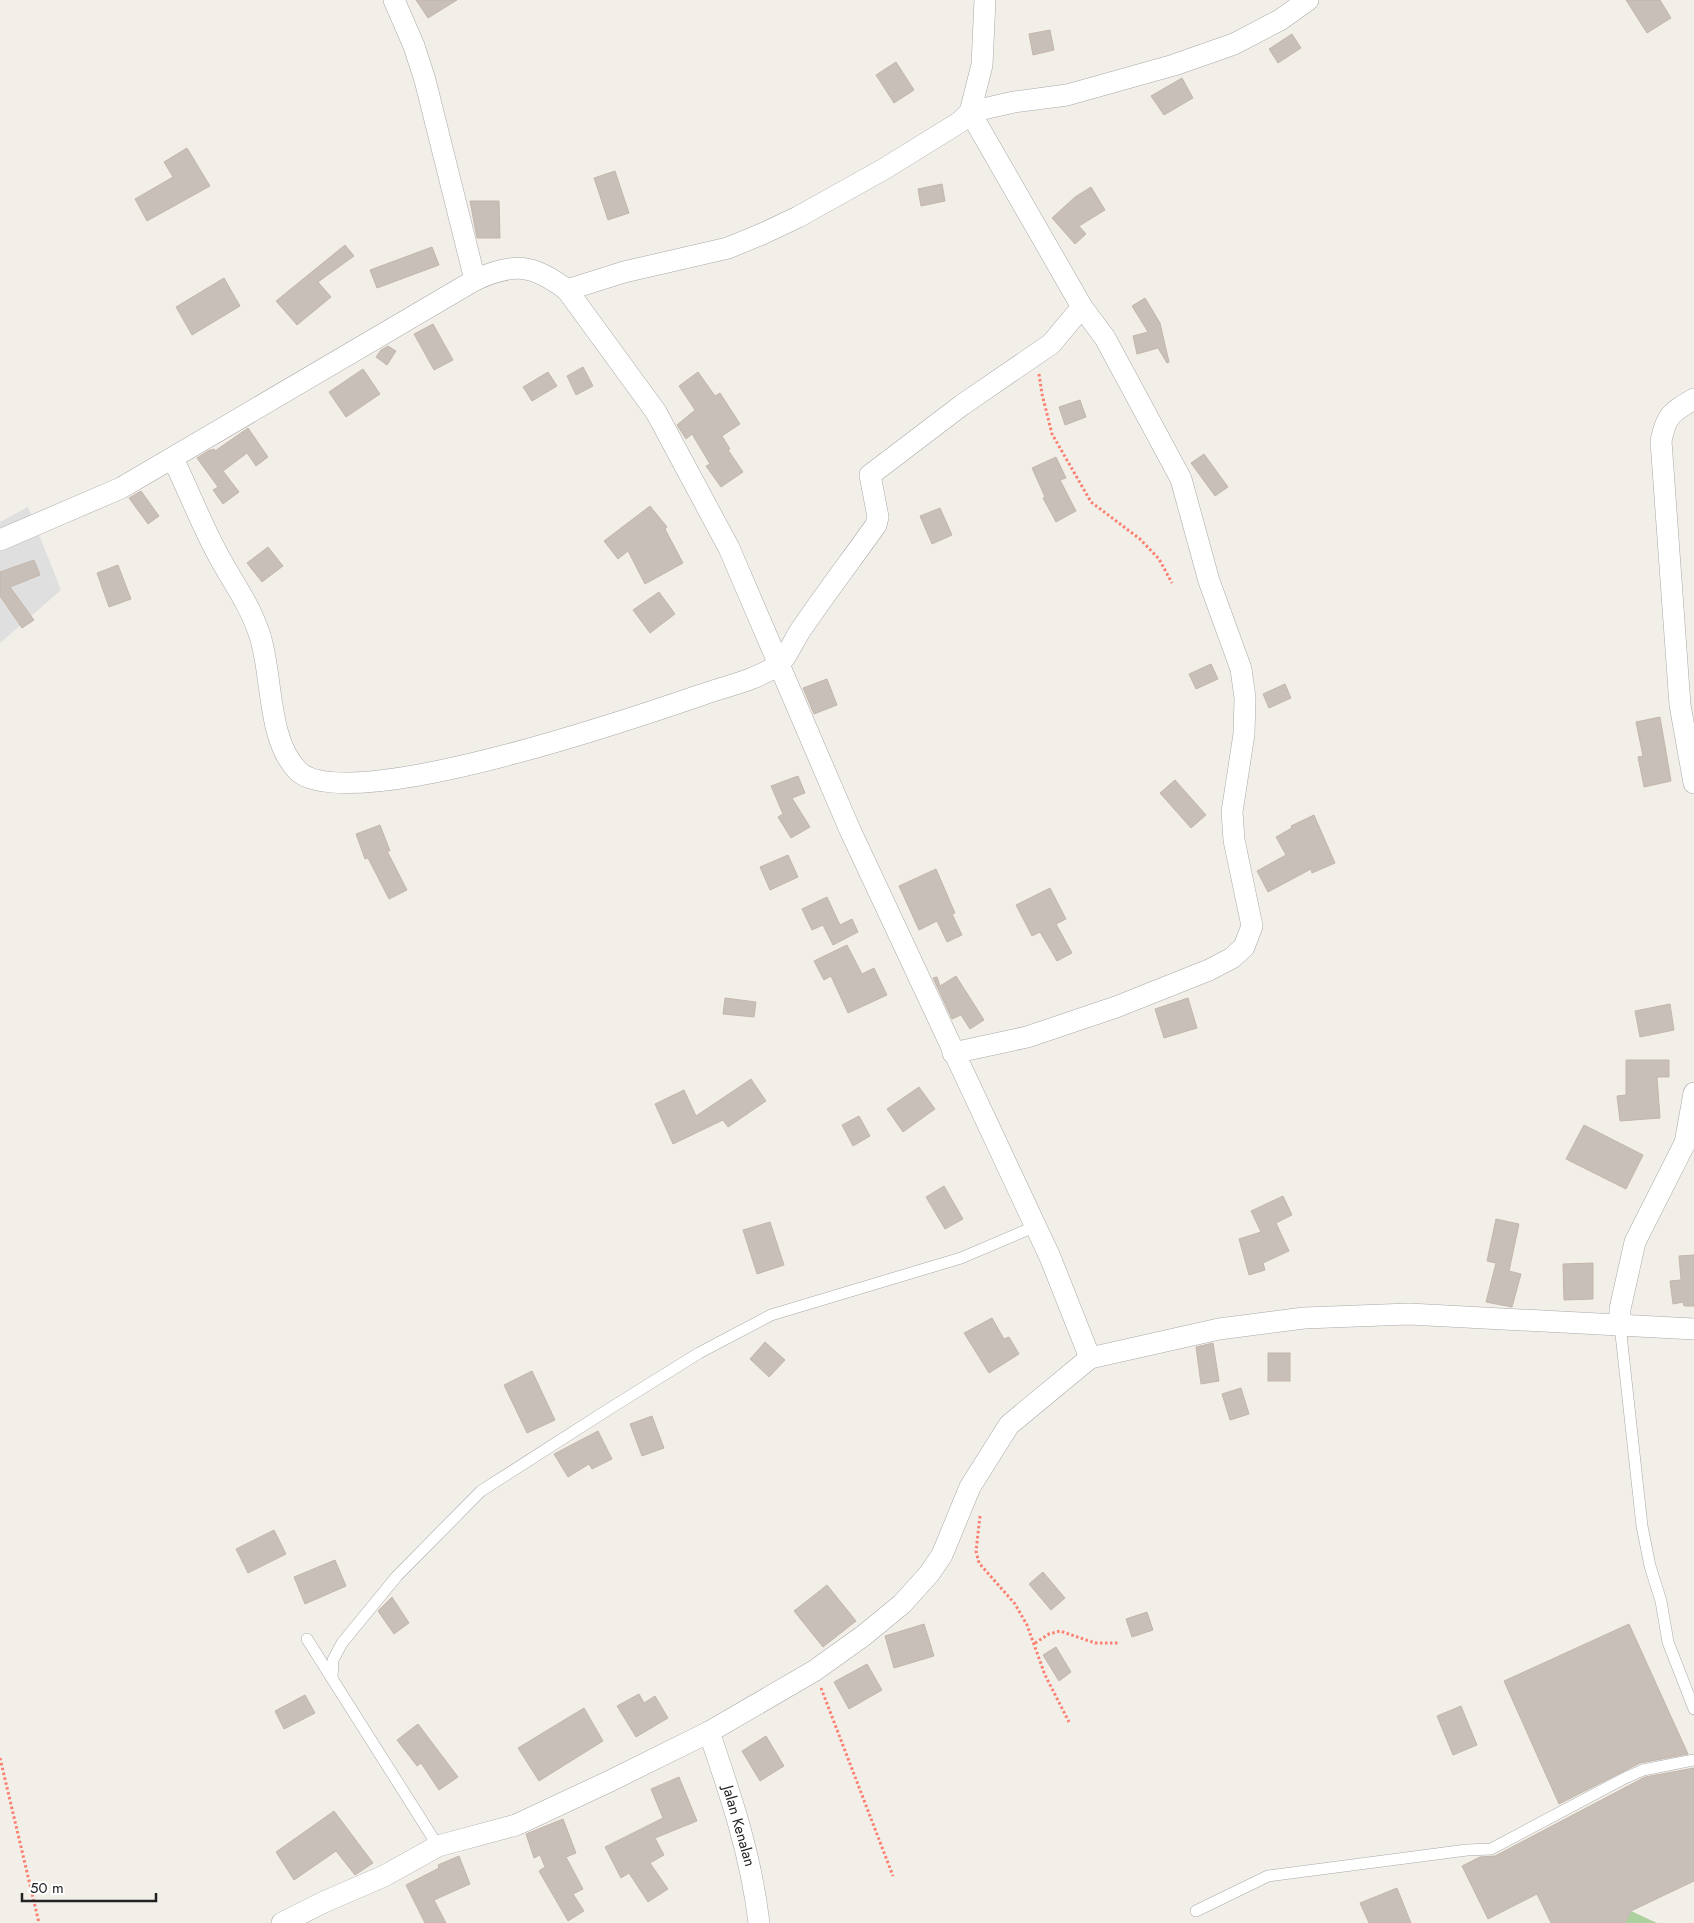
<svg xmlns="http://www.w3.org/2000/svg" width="1694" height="1923" viewBox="0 0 1694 1923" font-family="Jost,sans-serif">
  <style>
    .residential { fill: #e0dfdf }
    .forest { fill: #add19e }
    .building { fill: #c7bfb8; stroke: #c4b6ab }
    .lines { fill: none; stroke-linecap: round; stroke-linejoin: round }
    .lane-casing { stroke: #a9a9a9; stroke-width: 12 }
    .street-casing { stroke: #a9a9a9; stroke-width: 22 }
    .path { stroke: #fa8072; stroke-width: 3; stroke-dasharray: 2.5 2.5; stroke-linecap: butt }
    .lane { stroke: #fff; stroke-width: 11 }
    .street { stroke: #fff; stroke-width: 21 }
    .labels { text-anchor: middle; stroke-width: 5; stroke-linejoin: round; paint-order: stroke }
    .street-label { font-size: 15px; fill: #222; stroke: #fff }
  </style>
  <rect width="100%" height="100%" fill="#f2efe9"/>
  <path class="residential" d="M28,507L61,590L0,643V522Z"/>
  <path class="forest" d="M1631,1911L1657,1923H1625Z"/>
  <g class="building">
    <path d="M416,0H457L428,18Z"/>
    <path d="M1626,0H1660L1671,18L1647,33Z"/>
    <path d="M1050,30L1054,50L1033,55L1029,34Z"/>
    <path d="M1292,34L1301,48L1278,63L1269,49Z"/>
    <path d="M896,62L914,90L894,103L876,75Z"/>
    <path d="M1182,78L1193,98L1164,115L1151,96Z"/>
    <path d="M187,148L210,186L147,221L135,199L173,177L164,162Z"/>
    <path d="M615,171L629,213L608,220L594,178Z"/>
    <path d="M942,184L945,201L921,206L918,189Z"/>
    <path d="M1091,187L1105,210L1079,226L1086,234L1075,244L1052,218L1075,197Z"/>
    <path d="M470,201H499L500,238H477Z"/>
    <path d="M345,245L354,256L318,282L331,297L297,325L276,301Z"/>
    <path d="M432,247L439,265L377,288L370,270Z"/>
    <path d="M224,278L240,306L192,335L176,307Z"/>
    <path d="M1145,298L1160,323L1169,362L1167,363L1158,348L1137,354L1133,336L1148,332L1132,306Z"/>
    <path d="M433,324L453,360L434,370L414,334Z"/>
    <path d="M388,346L396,351L387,365L376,357L381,350Z"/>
    <path d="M583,367L593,386L576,395L567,376Z"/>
    <path d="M363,369L380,394L346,417L329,392Z"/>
    <path d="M548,372L557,386L532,401L523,387Z"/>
    <path d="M698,372L715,396L720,393L740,424L722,436L730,449L728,450L743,472L721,487L706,466L710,464L692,434L686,439L677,425L695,410L679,386Z"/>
    <path d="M1080,400L1086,417L1065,425L1059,407Z"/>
    <path d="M248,428L268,457L256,466L247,453L223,471L239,492L223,504L213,490L218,487L197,458L208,451L214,449L215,451Z"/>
    <path d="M1204,454L1228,487L1215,496L1191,463Z"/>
    <path d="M1056,457L1066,478L1060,480L1076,511L1056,522L1043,498L1045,497L1032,468Z"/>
    <path d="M141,491L159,516L148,524L129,498Z"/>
    <path d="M650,506L667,527L665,529L683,563L645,584L628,551L618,559L604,541Z"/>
    <path d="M940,508L952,535L932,544L920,516Z"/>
    <path d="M268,547L283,566L262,582L247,563Z"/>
    <path d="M34,560L40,575L10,587L34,620L22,628L0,596V572Z"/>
    <path d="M118,565L131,599L109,607L97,573Z"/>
    <path d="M659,592L675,614L650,633L633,610Z"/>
    <path d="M1211,664L1218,679L1196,689L1189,674Z"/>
    <path d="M827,679L837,705L814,714L803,688Z"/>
    <path d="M1285,684L1291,698L1269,708L1263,694Z"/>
    <path d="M1660,717L1671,781L1644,787L1638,757L1643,756L1636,722Z"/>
    <path d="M798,776L805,793L792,798L810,827L791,838L778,817L783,814L771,786Z"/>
    <path d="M1175,780L1206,815L1191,828L1160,793Z"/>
    <path d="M1314,815L1335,863L1312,873L1311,869L1268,892L1257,871L1286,855L1276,837L1292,828L1291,826Z"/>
    <path d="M380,825L390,851H387L407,890L389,899L368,858L365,859L356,834Z"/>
    <path d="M788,855L798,877L770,890L760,867Z"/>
    <path d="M936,869L955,913L952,914L962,935L947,942L937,921L919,930L899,886Z"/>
    <path d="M1050,888L1066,919L1056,924L1072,953L1057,961L1040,932L1032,936L1016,905Z"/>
    <path d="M827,897L840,925L852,919L858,932L833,945L823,925L812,930L802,909Z"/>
    <path d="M847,945L862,974L874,968L887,995L848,1013L831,976L824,980L814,961Z"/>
    <path d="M956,976L984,1020L970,1029L961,1015L952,1019L933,978L937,977L940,986Z"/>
    <path d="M725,998L756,1002L754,1017L723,1014Z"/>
    <path d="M1188,998L1197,1028L1164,1038L1155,1009Z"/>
    <path d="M1670,1004L1674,1030L1640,1037L1635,1011Z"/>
    <path d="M1626,1060H1669V1077H1657L1660,1118L1620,1121L1617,1096L1626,1095Z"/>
    <path d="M751,1079L766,1101L728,1127L723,1120L673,1144L655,1104L684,1090L696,1116Z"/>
    <path d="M919,1087L935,1109L903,1132L887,1109Z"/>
    <path d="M859,1116L870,1136L853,1146L842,1125Z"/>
    <path d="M1584,1125L1643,1155L1626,1189L1566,1159Z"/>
    <path d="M944,1186L963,1219L945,1229L926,1197Z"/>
    <path d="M1283,1196L1292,1215L1276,1223L1289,1251L1263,1263L1265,1270L1249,1275L1239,1239L1261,1232L1251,1211Z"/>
    <path d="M1496,1219L1519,1224L1509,1271L1521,1274L1512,1307L1486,1302L1496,1263L1487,1261Z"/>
    <path d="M770,1222L784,1265L757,1274L743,1230Z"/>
    <path d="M1694,1255V1306H1684L1683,1302L1673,1304L1670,1281L1681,1280L1679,1256Z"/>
    <path d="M1593,1263V1299L1564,1300L1563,1264Z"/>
    <path d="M992,1318L1004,1339L1009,1337L1019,1354L989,1373L964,1333Z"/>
    <path d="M765,1342L785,1360L769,1377L750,1359Z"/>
    <path d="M1213,1343L1219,1381L1201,1384L1196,1347Z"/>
    <rect x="1268" y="1353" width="22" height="28"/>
    <path d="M532,1371L555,1420L527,1433L504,1385Z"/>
    <path d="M1241,1388L1249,1414L1230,1420L1222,1394Z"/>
    <path d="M652,1416L664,1448L642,1456L630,1424Z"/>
    <path d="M598,1431L612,1459L592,1469L589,1464L568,1477L554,1454Z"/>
    <path d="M274,1530L286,1554L248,1573L236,1549Z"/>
    <path d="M335,1560L346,1586L305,1604L294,1577Z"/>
    <path d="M1043,1572L1065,1598L1051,1610L1029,1584Z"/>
    <path d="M827,1585L856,1621L823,1647L794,1611Z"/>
    <path d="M392,1597L409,1623L394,1634L378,1611Z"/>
    <path d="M1147,1612L1153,1630L1132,1637L1126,1619Z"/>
    <path d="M924,1624L934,1656L894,1668L885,1636Z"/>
    <path d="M1629,1624L1688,1754L1640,1763L1559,1804L1504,1681Z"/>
    <path d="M1056,1647L1071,1672L1059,1681L1043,1655Z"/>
    <path d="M867,1664L882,1690L849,1709L834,1682Z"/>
    <path d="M639,1694L644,1703L655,1696L668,1718L636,1737L617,1706Z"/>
    <path d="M305,1695L315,1713L284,1729L275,1711Z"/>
    <path d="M1461,1706L1477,1745L1453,1755L1437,1716Z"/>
    <path d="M584,1708L603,1741L539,1781L518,1748Z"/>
    <path d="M418,1724L458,1777L439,1790L421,1763L417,1766L397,1740Z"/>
    <path d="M766,1736L784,1766L760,1781L742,1751Z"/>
    <path d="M1694,1768V1881L1631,1911L1625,1923H1551L1537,1894L1488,1919L1462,1866L1480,1857L1495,1856L1645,1777Z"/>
    <path d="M679,1777L697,1821L655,1838L664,1855L650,1863L668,1889L648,1902L629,1873L621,1878L605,1847L663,1818L651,1789Z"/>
    <path d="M334,1811L373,1863L355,1875L336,1851L294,1880L276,1852Z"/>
    <path d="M563,1819L576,1853L566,1857L583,1889L573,1894L584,1911L568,1921L539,1871L545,1867L540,1855L534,1858L526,1834Z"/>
    <path d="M459,1856L470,1884L434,1900L446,1923H425L406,1885L439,1868L438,1865Z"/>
    <path d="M1397,1888L1411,1923H1369L1360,1903Z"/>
  </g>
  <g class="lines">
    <defs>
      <g id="lane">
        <path d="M1620,1325L1642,1526L1650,1566L1661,1601L1668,1642L1694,1709"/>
        <path d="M307,1639L438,1846"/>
        <path d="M332,1678L333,1660L342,1643L397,1576L481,1491L609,1409L699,1353L771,1315L961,1258L1036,1226"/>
        <path d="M1196,1911L1268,1876L1467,1850L1491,1849L1625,1778L1643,1770L1694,1760"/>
      </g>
      <g id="street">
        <path d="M394,0L414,46L425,80L475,280"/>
        <path d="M567,290L624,272L728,248L762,234L798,217L884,169L960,122L970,112L982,65L985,0"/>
        <path d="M1694,399C1672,412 1666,415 1661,441L1680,705L1694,783"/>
        <path d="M173,459C188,489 200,521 216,551C231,580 250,604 260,636C273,677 267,740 298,771C346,817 637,717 701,695C726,686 754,681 776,666C787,659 794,639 802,628C826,593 851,560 876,525L878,517L870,475L962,405L1051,344L1082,307"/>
        <path d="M0,540L121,488L475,280C514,262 533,264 567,290L656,412L729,548L850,830L1050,1257L1090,1358L1219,1329L1304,1318L1409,1314L1694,1329"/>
        <path d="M953,1053L1027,1037L1116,1007L1209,970L1232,958L1244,947L1252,926L1234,840L1232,812L1244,734L1245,698L1241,669L1209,581L1181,479L1105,338L1082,307L970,112L1014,102L1067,95L1174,65L1234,44L1280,20L1308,0"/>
        <path d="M1620,1325V1309L1635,1242L1685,1143L1694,1093"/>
        <path d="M709,1732C731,1796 751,1855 759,1923"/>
        <path d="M282,1923L324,1902L384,1876L438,1846L516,1825L610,1781L709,1732L814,1671L863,1636L902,1604L929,1574L942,1555L970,1487L1009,1425L1090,1358"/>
      </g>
    </defs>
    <use href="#lane" class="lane-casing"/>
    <use href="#street" class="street-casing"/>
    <g class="path">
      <path d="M1039,374L1042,394L1052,434L1091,502L1140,539L1159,559L1172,583"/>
      <path d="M980,1516L976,1551L979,1563L1015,1604L1027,1625L1045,1675L1069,1722"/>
      <path d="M1035,1643L1049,1634L1060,1631L1095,1643H1120"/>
      <path d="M821,1688L893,1876"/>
      <path d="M0,1758L39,1923"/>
    </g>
    <use href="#lane" class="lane"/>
    <use href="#street" class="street"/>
  </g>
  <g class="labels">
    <g class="street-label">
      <text transform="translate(739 1826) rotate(74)" y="5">Jalan Kenalan</text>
    </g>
  </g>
  <path d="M22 1893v8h134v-8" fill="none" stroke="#222222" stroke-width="2.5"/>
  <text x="30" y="1893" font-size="15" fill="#222222" stroke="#ffffff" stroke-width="4" paint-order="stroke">50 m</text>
</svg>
